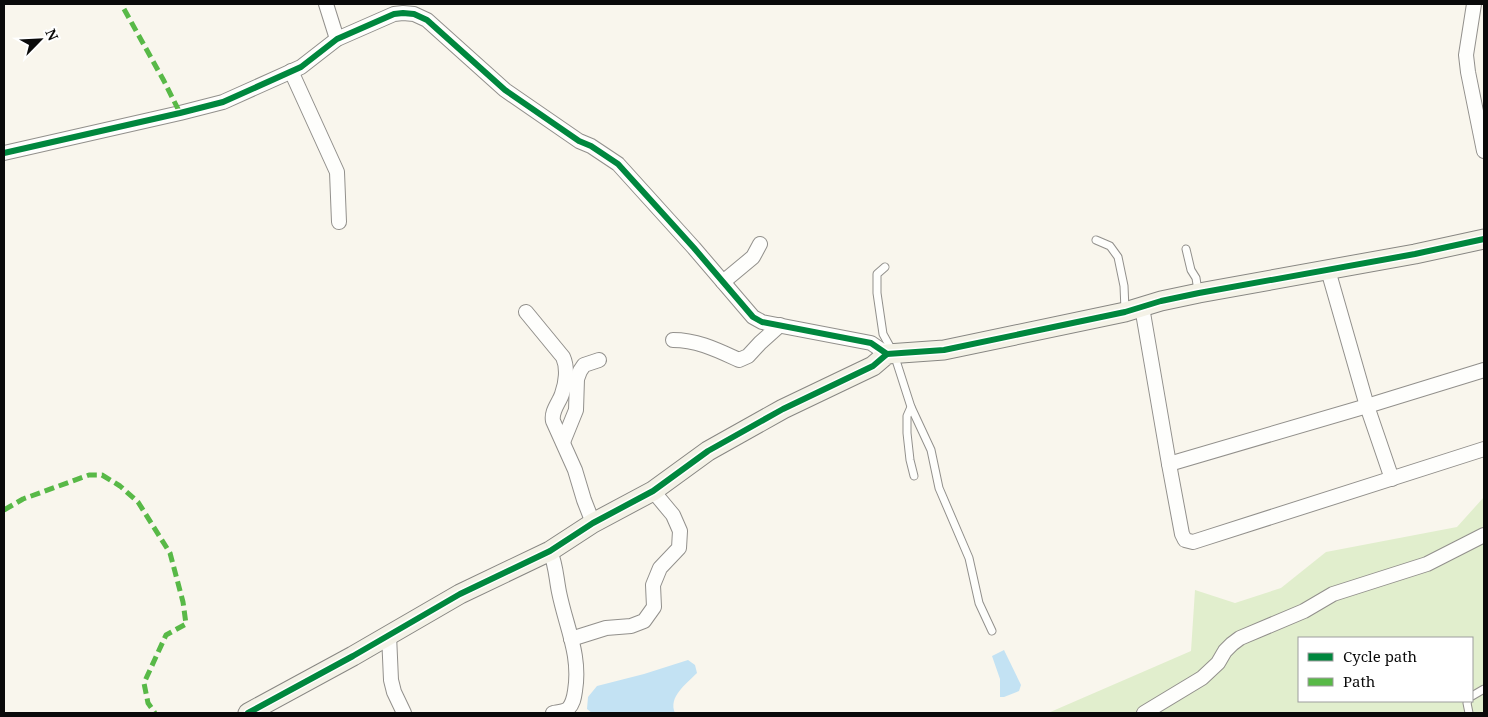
<svg xmlns="http://www.w3.org/2000/svg" width="1488" height="717" viewBox="0 0 1488 717" font-family="'Noto Serif',serif">
  <style>
    .green { fill: #e1eecd; fill-rule: evenodd }
    .water { fill: #c3e2f3 }
    .lines { fill: none; stroke-linecap: round; stroke-linejoin: round }
    .lane-casing { stroke: #92908c; stroke-width: 9 }
    .street-casing { stroke: #92908c; stroke-width: 16 }
    .secondary-casing { stroke: #888783; stroke-width: 21 }
    .lane { stroke: #fefefc; stroke-width: 7 }
    .street { stroke: #fefefc; stroke-width: 14 }
    .secondary { stroke: #f4f2e7; stroke-width: 19 }
    .quiet { stroke: #58b947; stroke-width: 5; stroke-dasharray: 10 5; stroke-linecap: butt }
    .cycleway-casing { stroke: #fff; stroke-width: 9 }
    .cycleway { stroke: #00873e; stroke-width: 6 }
  </style>
  <rect width="100%" height="100%" fill="#f9f6ed"/>
  <path class="green" d="M1484,497V713H1048L1191,651L1195,590L1235,603L1281,588L1326,552L1457,527ZM1299,638H1472V701H1299Z"/>
  <g class="water">
    <path d="M1004,650L1021,685L1019,691L1004,697H1000V679L992,656Z"/>
    <path d="M688,660L695,665L697,673C686,684 668,697 675,713H592L587,709L588,697L597,686L644,674Z"/>
  </g>
  <g class="lines">
    <defs>
      <g id="lane">
        <path d="M1096,240L1110,246L1118,257L1124,286L1125,310"/>
        <path d="M1186,249L1191,270L1196,278L1198,291"/>
        <path d="M885,267L877,274V293L883,334L894,354L911,407L907,416V433L910,460L914,476"/>
        <path d="M911,407L931,450L939,488L969,558L979,603L992,631"/>
        <path d="M1472,696L1484,689"/>
        <path d="M1468,701L1467,703L1469,713"/>
      </g>
      <g id="street">
        <path d="M326,4L337,39"/>
        <path d="M1474,4L1466,55L1468,72L1484,151"/>
        <path d="M291,71L337,172L339,222"/>
        <path d="M4,153L180,113L223,102L301,67L337,39L394,14L403,13L414,14L427,20L505,90L579,141L591,146L618,164L694,248L753,317L762,322L871,343L887,354"/>
        <path d="M1328,270L1367,406L1392,479"/>
        <path d="M723,282L753,257L760,244"/>
        <path d="M1142,307L1169,464L1182,534L1185,540L1193,542L1484,449"/>
        <path d="M526,312L563,357C568,368 566,383 562,394C559,403 551,411 553,421L575,470L584,500L593,523"/>
        <path d="M673,340C697,340 717,350 739,360L748,356L760,343L780,325"/>
        <path d="M563,442L576,410L577,379L580,371L584,365L599,360"/>
        <path d="M1169,464L1367,406L1484,370"/>
        <path d="M550,551C556,565 556,577 559,592C566,627 581,655 575,691C574,698 573,704 568,709C563,712 558,712 553,713"/>
        <path d="M389,635L391,680L394,692L404,713"/>
        <path d="M571,639L606,628L631,626L644,621L654,607L653,585L660,568L679,548L680,531L673,515L653,491"/>
        <path d="M1144,713L1202,678L1218,663L1225,651L1232,644L1240,638L1304,611L1333,594L1427,564L1484,535"/>
      </g>
      <path id="secondary" d="M248,713L353,656L460,594L550,551L593,523L653,491L708,451L783,409L873,366L887,354L944,350L1125,312L1161,301L1199,293L1415,254L1484,239"/>
    </defs>
    <use href="#lane" class="lane-casing"/>
    <use href="#street" class="street-casing"/>
    <use href="#secondary" class="secondary-casing"/>
    <use href="#lane" class="lane"/>
    <use href="#street" class="street"/>
    <use href="#secondary" class="secondary"/>
    <g class="quiet">
      <path d="M124,9L164,81L180,113"/>
      <path d="M4,510L23,499L89,475H102L120,486L138,502L170,553L183,602L186,624L166,635L144,683L148,703L155,713"/>
    </g>
    <defs>
      <g id="cycleway">
        <path d="M4,153L180,113L223,102L301,67L337,39L394,14L403,13L414,14L427,20L505,90L579,141L591,146L618,164L694,248L753,317L762,322L871,343L887,354"/>
        <path d="M248,713L353,656L460,594L550,551L593,523L653,491L708,451L783,409L873,366L887,354L944,350L1125,312L1161,301L1199,293L1415,254L1484,239"/>
      </g>
    </defs>
    <use href="#cycleway" class="cycleway-casing"/>
    <use href="#cycleway" class="cycleway"/>
  </g>
  <rect width="1488" height="717" fill="none" stroke="#0a0a0a" stroke-width="10"/>
  <rect x="1298" y="637" width="175" height="65" fill="#ffffff" stroke="#9d9d9d"/>
  <rect x="1308" y="653" width="25" height="8" fill="#00873e" stroke="#9d9d9d"/>
  <text x="1343" y="662" font-size="15" fill="#0a0a0a">Cycle path</text>
  <rect x="1308" y="678" width="25" height="8" fill="#58b947" stroke="#9d9d9d"/>
  <text x="1343" y="687" font-size="15" fill="#0a0a0a">Path</text>
  <g transform="translate(40 40) rotate(66)" stroke="#ffffff" stroke-width="4" paint-order="stroke">
  <path d="M0-4L9 19L0 12L-9 19Z" fill="#0a0a0a"/>
  <text y="-8" font-size="14" font-weight="bold" text-anchor="middle" fill="#0a0a0a">N</text>
  </g>
</svg>
